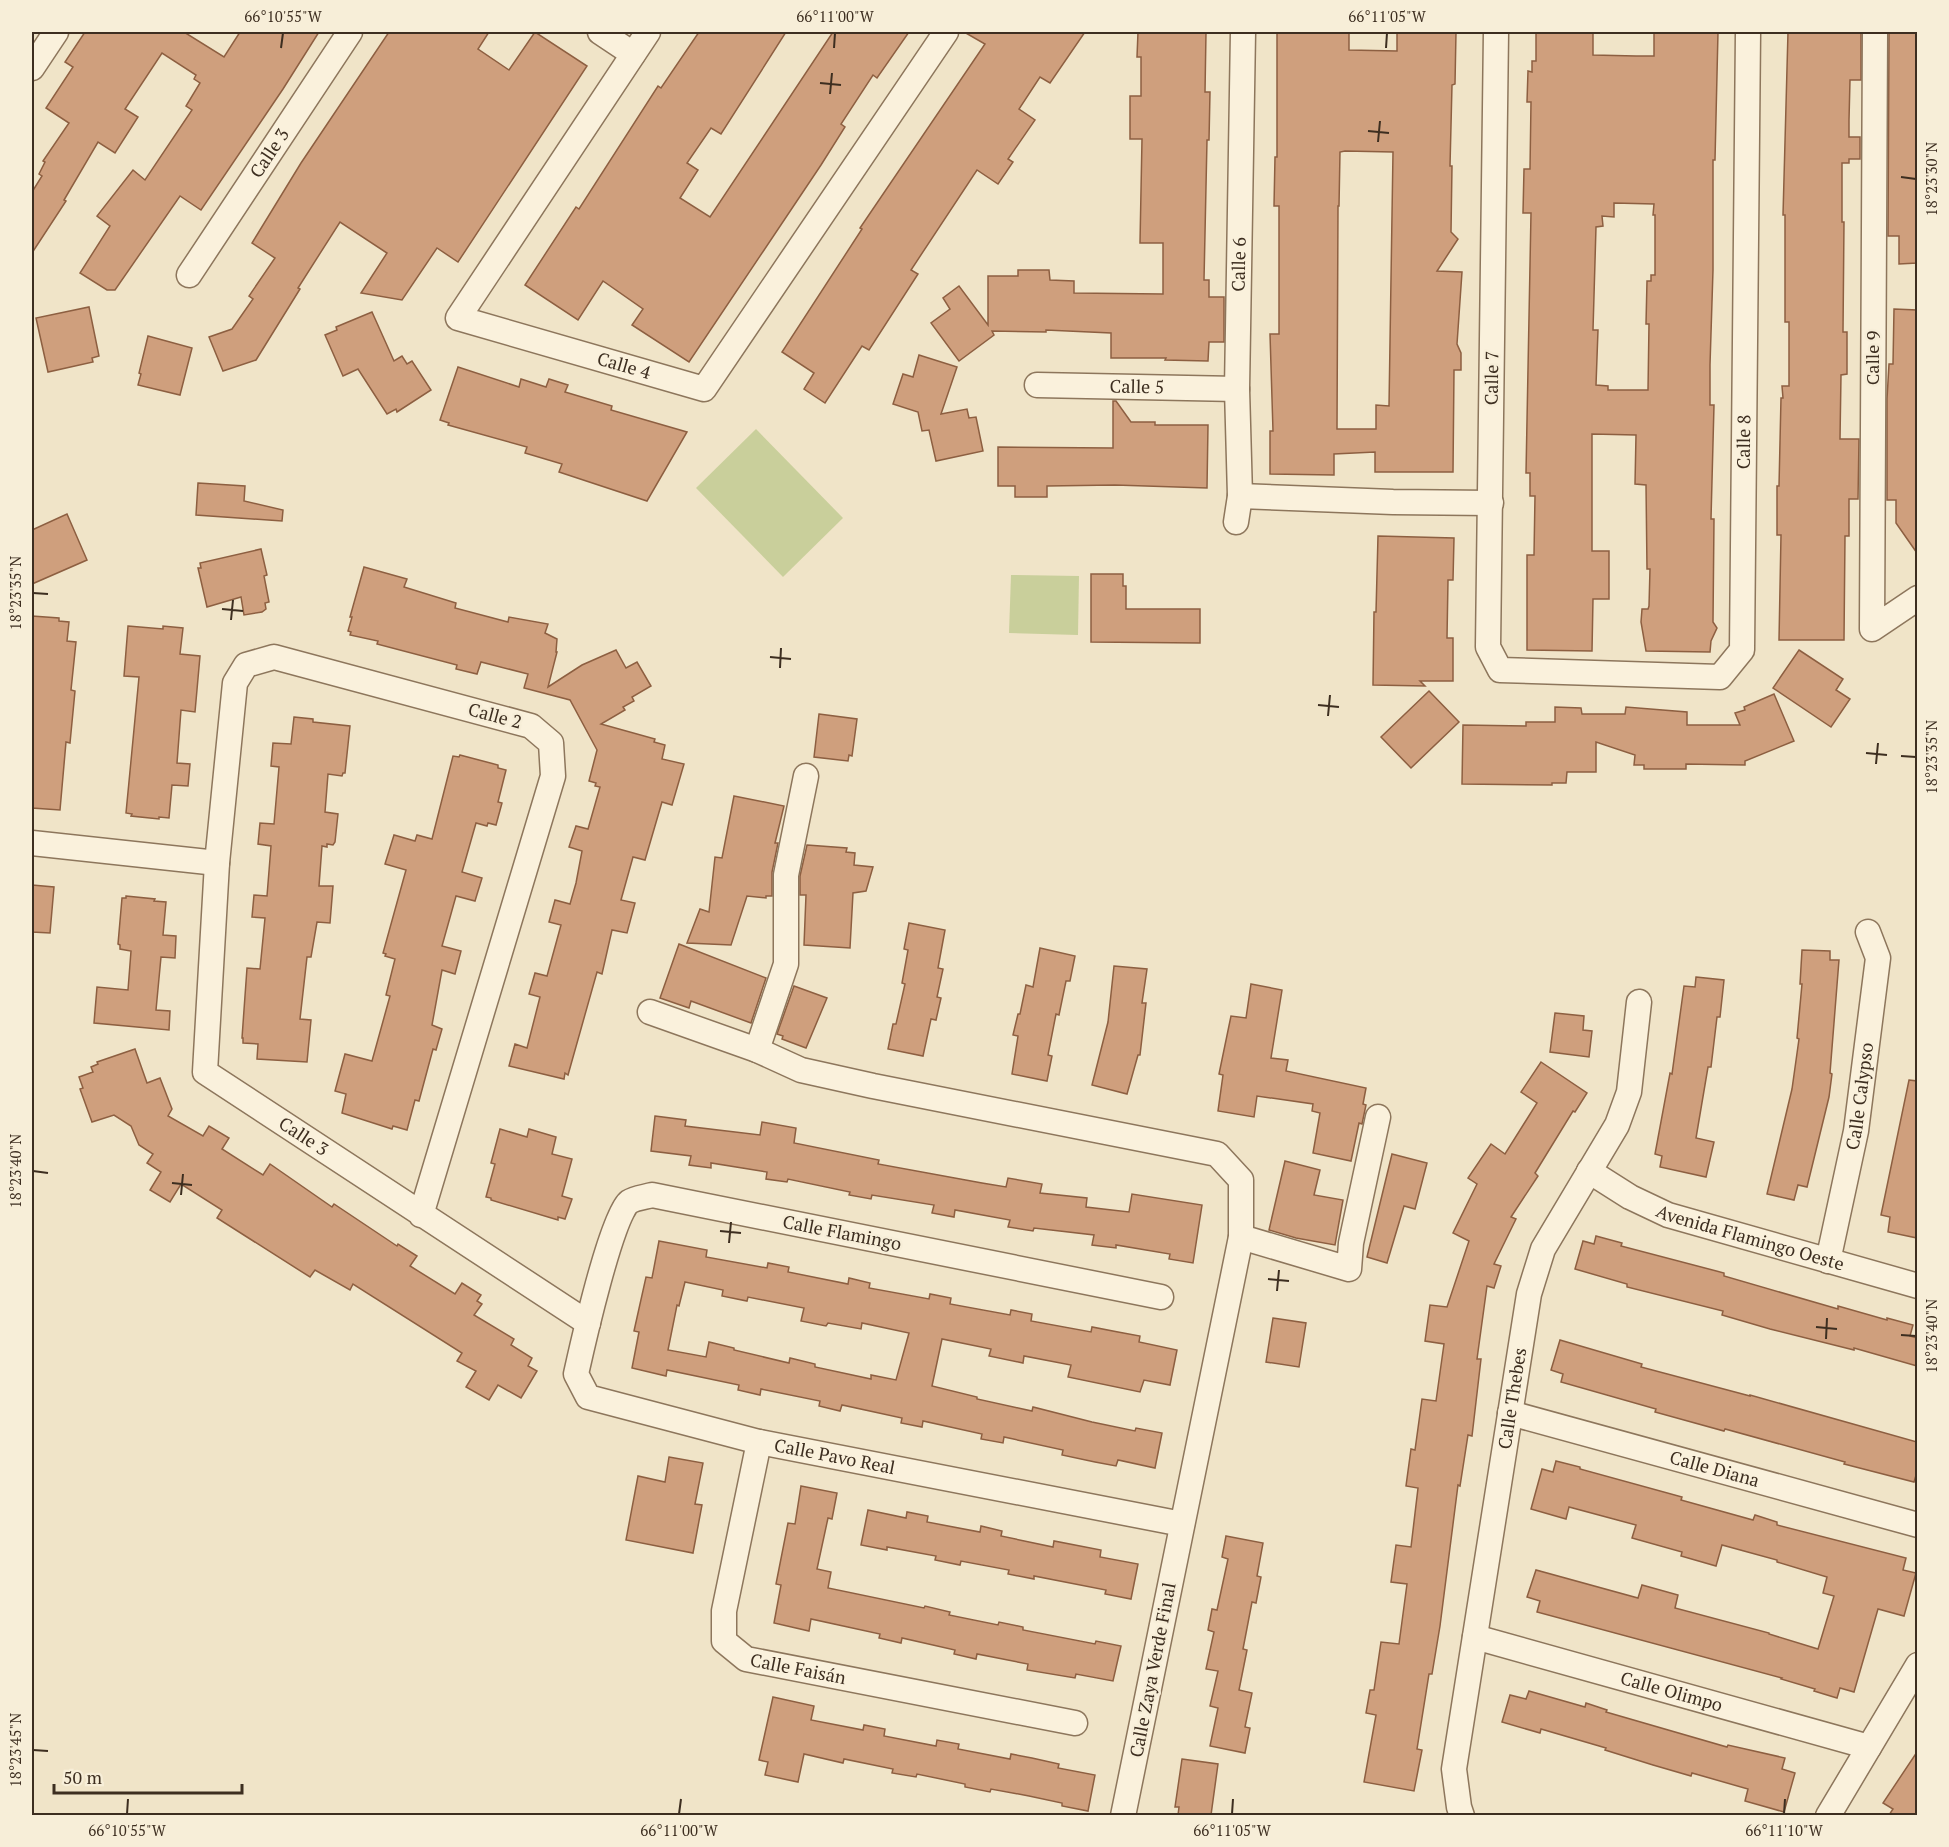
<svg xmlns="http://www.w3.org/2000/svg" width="1949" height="1847" viewBox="0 0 1949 1847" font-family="'PT Serif',serif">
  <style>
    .green { fill: #c9cf9b }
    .building { fill: #cf9f7d; stroke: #8d5f41; stroke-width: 1.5; fill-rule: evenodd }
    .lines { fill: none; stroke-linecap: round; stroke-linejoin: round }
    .street-casing { stroke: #8d765c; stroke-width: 27 }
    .street { stroke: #faf1dc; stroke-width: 24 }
    .ticks { fill: none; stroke: #3d2e20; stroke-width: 2 }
    .labels { text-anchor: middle; stroke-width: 5; stroke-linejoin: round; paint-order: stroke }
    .street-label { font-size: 18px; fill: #3d2e20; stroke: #f7eed8 }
    .neatline { fill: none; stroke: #3d2e20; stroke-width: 2 }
    .ticks-label { font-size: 15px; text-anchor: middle; fill: #3d2e20 }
  </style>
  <rect width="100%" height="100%" fill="#f0e4c8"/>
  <g class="green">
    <path d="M756,429L843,518L783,577L696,488Z"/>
    <path d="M1011,575L1079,576L1078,635L1009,633Z"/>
  </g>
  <g class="building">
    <path d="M85,32H184L224,57L240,32H319L283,89L201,210L180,196L115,290H107L80,273L110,226L97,216L133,170L145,180L192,110L186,106L200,83L194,79L196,75L162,53L125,109L138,117L115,153L98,142L64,200L66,201L32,253V192L42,176L39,174L45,162L43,161L69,123L46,108L73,67L65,62Z"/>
    <path d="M389,32H489L478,49L509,70L535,32L587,66L458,262L437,248L402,300L361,293L387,253L340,222L298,288L300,289L256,360L223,371L209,337L232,329L253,299L249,296L275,258L252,243L301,163Z"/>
    <path d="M699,32H786L721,134L711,128L687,163L698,170L680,198L710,217L833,32H909L877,78L873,75L841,124L845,127L821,165L689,362L632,325L643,309L603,281L578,320L525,285L576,207L579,209L658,86L661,88Z"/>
    <path d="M964,32H1085L1050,83L1040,77L1019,109L1035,120L1008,159L1013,162L998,184L977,170L911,270L918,274L869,350L862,346L825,403L804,389L814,373L782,352L862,229L860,228L985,44Z"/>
    <path d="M1138,32H1206L1205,92H1210L1209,140H1207L1204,280H1209V297H1224V342H1209L1208,361L1165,360L1166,358H1111V333L1046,330V332L992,331L994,335L959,361L931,323L950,309L943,298L959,286L988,325V276H1018V270H1049L1050,280L1074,281V293L1163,294V243H1140L1142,139H1130V96H1141V57H1137Z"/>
    <path d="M1277,32H1349V50L1397,51V32H1456L1455,84L1452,85L1450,166H1452L1451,232L1458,239L1437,271L1462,272L1457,344L1461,353V370H1454L1453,472H1375V452L1334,454V475L1270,474V431H1273L1270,334H1279V206H1274L1275,157H1277ZM1345,151L1393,152L1389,406L1376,405V429H1337L1338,206H1339L1340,152Z"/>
    <path d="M1536,32H1593V55L1636,56H1654V32H1718L1715,160H1713V270L1710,365V405H1714L1711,519H1714L1713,622L1717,628L1711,641L1710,652L1646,651L1641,622L1642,609H1648L1649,606L1650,569H1647L1646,485L1635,484L1636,435L1592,434V551H1609V599H1593L1592,651L1527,650V555H1534L1535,496H1530V473H1526L1531,213H1523L1524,169H1530L1531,102H1527L1528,71L1532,72V61H1536ZM1614,203L1654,204L1653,215H1655V275H1651V281H1647L1646,324H1649L1648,390H1608V386L1596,385L1598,330H1593L1596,227L1603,226L1602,216L1614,217Z"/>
    <path d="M1788,32H1861V80H1850L1849,120V137H1860V159H1849V163H1842V222H1844L1843,332H1847V374L1841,375L1840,439H1859L1858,499H1849V536H1845L1844,640H1779L1781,535H1777V486H1779L1781,398H1783L1782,386H1789V322H1785V215H1783Z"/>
    <path d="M1889,32H1917V263L1899,264V236H1888Z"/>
    <path d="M89,307L99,356L92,358L93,362L48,372L36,318Z"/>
    <path d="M1894,309L1917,310V553L1896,523V500H1887V399L1889,364H1893Z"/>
    <path d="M372,312L394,361L402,356L407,364L412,361L431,390L397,412L396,409L387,414L358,369L343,376L325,335L337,330L336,327Z"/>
    <path d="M148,336L192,348L180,395L138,385L141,374L139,373Z"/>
    <path d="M919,355L957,367L941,414L967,409L969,418L976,417L983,451L936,461L929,430L922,431L918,412L893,404L903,374L913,377Z"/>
    <path d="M458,367L519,387L521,379L546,387L549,379L568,385L565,392L612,406L611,410L687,432L647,501L559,472L562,464L525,453L527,447L448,425L449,423L440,420Z"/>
    <path d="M1113,401H1116L1131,422H1155V425H1208L1207,488L1115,485L1047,486V497H1015V486H998V447L1113,448Z"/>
    <path d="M198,483L245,486L244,501L283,510L282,521L196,515Z"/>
    <path d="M67,514L87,560L32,584V530Z"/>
    <path d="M1378,536L1454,538L1453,580H1448L1447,638H1453V681H1420L1425,686L1373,685L1374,612H1376Z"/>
    <path d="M261,549L267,575L264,576L269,602L265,603L266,609L262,612L244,615L241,597L207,607L198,568H201L200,563Z"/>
    <path d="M364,567L407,579L404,587L456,603L455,608L508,622L509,617L548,624L545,633L557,639L556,652H557L548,687L582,665L616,650L626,668L637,662L651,686L632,697L634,701L623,707L625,710L601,724L655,739L654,742L665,745L662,759L684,764L672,805L662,802L645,860L633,857L621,900L635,903L627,933L612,930L602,974L597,972L568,1075L565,1073L564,1079L509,1066L515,1044L527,1048L540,997L529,994L535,973L547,976L561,925L549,922L555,900L570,904L576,883L582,851L569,847L576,826L588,829L600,787L595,786L596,783L589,781L597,750L570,700L524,688L528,674L481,662L477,674L456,669L457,665L377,644L378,641L350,635L351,632L348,631L352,617H350Z"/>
    <path d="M1091,574H1123V586H1126V609H1200V643L1091,642Z"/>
    <path d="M32,616L59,618V621L69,622L67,641L76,642L71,690L75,691L70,743L66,742L60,810L32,808Z"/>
    <path d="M128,626L163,629V626L183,628L180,654L200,656L195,712L181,710L177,763L190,764L188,786L172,785L169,818L159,817V819L131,816L132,814L126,813L139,677L124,676Z"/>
    <path d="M1799,650L1843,679L1836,690L1850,699L1831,727L1773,688Z"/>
    <path d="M1429,691L1459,722L1411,768L1381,737Z"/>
    <path d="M1774,694L1794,741L1745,761V765L1686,764V769H1644V765H1634L1635,755L1596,742V772H1567L1566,783H1552V785L1462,784L1463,725L1526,726V722H1555V707L1581,708L1582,714H1625L1626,707L1687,712V725H1740L1735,713L1745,710L1744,707Z"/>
    <path d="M819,714L857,719L852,756L849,755L848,761L814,757Z"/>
    <path d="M294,717L313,719V722L350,726L345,773H343L342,776L328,774L325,812L338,814L335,842L333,845L327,844V847L322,846L319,886H333L330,923L317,922L311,957H307L300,1019L311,1020L307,1062L257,1059L258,1044L243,1043V1038H242L247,968L260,969L265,918L252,917L254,895L267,896L271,846L258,844L260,823L274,824L279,767L271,766L273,743L291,744Z"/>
    <path d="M460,755L498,765V768L506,770L498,802L502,803L496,825L488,823L487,826L476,823L462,872L482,878L475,901L456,896L442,946L461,951L455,974L442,970L432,1025L442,1029L436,1050L433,1049L419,1101L415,1100L407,1130L393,1126L392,1129L342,1113L346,1094L335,1091L345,1054L372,1061L390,996L386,995L395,959L385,956L386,954L383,953L406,870L385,864L394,835L415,841L417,835L432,839L453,756L459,757Z"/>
    <path d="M734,796L784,806L775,843H778L772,872V896H766V898L747,896L731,945L687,943L700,909L709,912L715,857L722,858Z"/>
    <path d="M807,845L847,848L846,852L855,853L854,865L873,867L866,891L853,893L850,948L804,945L806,895H800V876Z"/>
    <path d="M32,885L54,887L50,933L32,932Z"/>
    <path d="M126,896L155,899L154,901L166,902L163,935L176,936L175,958L161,957L156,1010L170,1011L169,1030L94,1023L97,987L128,990L131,951L120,949V945L118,944L122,898H126Z"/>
    <path d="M909,923L945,930L938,968L943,969L937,997L941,998L936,1020L931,1019L923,1056L888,1049L893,1024H896L905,984L902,983L908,950L904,949Z"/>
    <path d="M679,944L766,978L751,1023L691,1001L689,1008L660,998Z"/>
    <path d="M1040,948L1075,956L1070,981H1066L1059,1015L1056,1014L1048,1055L1052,1056L1047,1081L1012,1074L1018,1036L1013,1035L1018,1014H1020L1026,985L1033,987Z"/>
    <path d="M1802,950L1830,951V960H1839L1830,1073L1832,1074L1829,1097L1807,1187L1798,1185L1794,1200L1767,1194L1792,1089L1799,1039L1797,1038L1802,984H1800Z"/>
    <path d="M1114,966L1147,969L1142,1003H1146L1140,1055H1138L1127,1094L1092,1085L1108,1022Z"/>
    <path d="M1696,977L1724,980L1720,1017H1717L1711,1067H1708L1696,1138L1714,1142L1706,1177L1660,1167L1662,1156L1655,1154L1670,1073L1672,1074L1684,986L1695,987Z"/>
    <path d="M1251,984L1282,990L1271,1058L1288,1060L1286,1071L1366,1088L1363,1104L1366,1105L1362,1124L1359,1123L1351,1161L1313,1153L1320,1113L1312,1111L1313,1104L1257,1096L1254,1117L1218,1111L1223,1075L1219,1074L1231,1016L1246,1018Z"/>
    <path d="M794,986L827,998L806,1048L782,1039L783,1036L777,1034Z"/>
    <path d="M1555,1013L1584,1016L1583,1030L1592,1031L1589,1057L1550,1052Z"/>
    <path d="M135,1049L147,1083L160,1078L172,1109L168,1116L203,1136L209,1126L229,1138L222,1149L263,1175L270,1164L332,1207L334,1204L397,1246L398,1244L417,1256L410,1266L455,1294L462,1283L481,1295L477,1301L482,1304L474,1315L514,1339L511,1345L532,1358L528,1366L537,1371L521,1398L498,1385L489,1400L466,1387L476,1371L457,1361L462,1353L353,1284L350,1290L315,1270L310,1277L217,1218L222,1210L181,1184L170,1202L150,1190L161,1172L147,1163L153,1154L139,1145L131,1126L114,1115L92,1122L80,1089L83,1088L79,1077L93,1072L91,1067L98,1064L97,1062Z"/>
    <path d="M1541,1062L1587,1093L1575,1112L1573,1111L1535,1173L1538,1176L1511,1217L1516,1219L1494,1264L1501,1266L1494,1288L1487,1286L1477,1359H1481L1472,1436L1468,1435L1460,1486L1458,1485L1440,1626L1432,1674H1429L1417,1749L1422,1750L1414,1791L1364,1782L1376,1715L1366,1713L1370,1690H1374L1381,1642L1399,1644L1407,1584L1391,1582L1396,1545L1411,1547L1418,1488L1406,1486L1411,1449L1415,1450L1422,1399L1436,1401L1444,1344L1425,1341L1430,1305L1447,1307L1469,1241L1453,1233L1477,1184L1468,1178L1491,1144L1505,1154L1537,1103L1521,1092Z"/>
    <path d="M1909,1080L1917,1081V1238L1888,1232L1890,1217L1881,1215Z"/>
    <path d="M655,1116L686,1120L685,1126L760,1135L762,1122L796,1128L794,1143L879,1160L878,1164L982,1183L1006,1187L1008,1178L1042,1184L1040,1193L1087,1198L1086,1207L1129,1212L1132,1194L1202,1205L1193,1263L1169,1259L1170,1254L1116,1245V1248L1092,1245L1094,1235L1034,1228L1033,1231L1008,1227L1010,1220L955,1210L954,1217L932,1213L934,1205L872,1195L871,1199L849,1195L850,1192L788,1179L787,1182L766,1179L767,1172L711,1163V1168L689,1165L691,1156L651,1151Z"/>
    <path d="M500,1129L527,1137L529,1129L556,1137L552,1154L572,1159L562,1196L572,1199L565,1219L558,1217V1220L491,1200V1198L486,1197L495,1164L491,1163Z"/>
    <path d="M1392,1154L1427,1163L1415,1209L1404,1206L1387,1263L1367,1257Z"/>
    <path d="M1285,1161L1320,1170L1314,1195L1343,1200L1335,1245L1296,1238L1269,1230Z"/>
    <path d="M1596,1236L1622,1243L1621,1246L1724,1273V1276L1838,1309V1306L1887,1320V1318L1913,1325L1910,1336L1917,1338V1366L1854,1348V1350L1770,1329L1722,1315L1723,1311L1627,1287V1284L1575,1269L1583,1241L1594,1244Z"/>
    <path d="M659,1241L707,1250L706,1257L767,1268L768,1263L789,1267L788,1272L848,1284L849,1278L870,1283L869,1288L929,1299L930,1294L951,1298L950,1304L1010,1315L1011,1310L1032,1314L1031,1321L1091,1332L1092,1327L1118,1332L1140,1336L1139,1342L1177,1350L1170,1385L1144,1380L1140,1392L1068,1377L1071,1365L1024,1356L1023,1363L989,1356L991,1349L942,1339L932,1386L977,1397V1399L1032,1411L1033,1407L1092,1422L1135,1431L1136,1428L1162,1433L1155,1468L1118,1460L1116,1466L1095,1462L1062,1455L1063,1450L1004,1437L1003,1443L981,1439L982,1434L923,1421L922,1427L901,1423L902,1418L842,1405L840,1411L819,1406L820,1401L761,1389L760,1395L738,1390L739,1385L667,1370L666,1376L632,1368L639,1332L634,1331L646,1277L652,1278ZM685,1282L723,1290L722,1296L747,1301L748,1297L804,1308L801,1321L826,1326L828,1323L861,1329L862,1323L909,1333L896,1380L871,1375V1379L815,1367V1364L790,1358L789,1363L734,1350V1348L709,1342L706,1357L668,1350L677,1305L679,1306Z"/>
    <path d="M1273,1318L1306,1323L1299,1367L1266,1362Z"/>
    <path d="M1560,1340L1642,1364L1641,1367L1750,1396V1395L1917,1442V1472L1914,1482L1844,1464L1845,1462L1725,1429L1724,1431L1655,1412L1656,1409L1561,1382L1563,1374L1551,1370Z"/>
    <path d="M669,1457L703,1463L695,1504L702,1505L693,1553L626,1540L638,1476L665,1482Z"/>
    <path d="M1556,1461L1580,1467V1469L1682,1497L1681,1500L1753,1520L1755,1515L1777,1522V1525L1906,1558L1903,1570L1916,1573L1904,1616L1878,1609L1854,1692L1840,1688L1837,1698L1814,1691L1815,1689L1781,1679L1782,1678L1537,1612L1540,1601L1527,1597L1536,1570L1638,1598L1642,1585L1678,1595L1675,1608L1769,1633V1634L1818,1649L1834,1596L1823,1593L1827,1577L1777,1562V1560L1722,1545L1716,1566L1681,1556L1682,1552L1632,1538L1636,1525L1569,1507L1566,1519L1531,1509L1542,1469L1553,1472Z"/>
    <path d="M801,1486L837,1493L832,1519L828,1518L817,1569L831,1572L828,1588L924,1608L925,1606L950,1612L949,1615L998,1625L999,1622L1023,1627V1630L1095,1644L1096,1641L1121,1646L1113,1681L1076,1674L1075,1678L1027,1670L1028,1664L977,1654L976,1659L954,1654L955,1650L902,1638L901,1643L879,1638L880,1634L811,1619L809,1631L774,1623L781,1585L776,1584L788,1523L795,1524Z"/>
    <path d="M868,1510L906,1518L907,1512L928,1516L927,1522L980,1532L981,1526L1002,1531L1001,1536L1053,1547L1054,1541L1101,1550L1100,1557L1138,1564L1131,1599L1105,1594L1106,1590L1034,1576V1579L1008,1574L1009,1570L961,1561L960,1565L935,1560L936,1556L887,1547V1550L861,1545Z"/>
    <path d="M1226,1536L1263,1543L1257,1576L1261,1577L1256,1603L1252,1602L1243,1649L1247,1650L1239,1690L1252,1693L1245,1727L1250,1728L1245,1753L1210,1746L1218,1708L1210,1706L1218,1671L1206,1669L1214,1632L1208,1630L1212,1609L1217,1610L1228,1559L1222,1557Z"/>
    <path d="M1529,1691L1585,1707L1586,1703L1607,1710L1606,1712L1727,1747L1728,1745L1785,1758L1782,1769L1795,1773L1784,1812L1745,1801L1748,1789L1692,1773L1691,1776L1653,1765L1605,1750L1606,1748L1541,1729L1540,1733L1502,1722L1510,1695L1526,1699Z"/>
    <path d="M773,1697L814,1706L811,1720L863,1730L864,1725L885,1729L884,1736L936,1746L937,1740L959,1744L958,1749L1010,1759L1011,1754L1032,1758L1059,1764L1058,1768L1095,1775L1088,1811L1062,1806V1803L1029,1796L991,1789L990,1792L965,1787V1784L917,1774L916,1777L892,1773L893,1769L844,1759L843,1763L804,1754L798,1782L765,1775L768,1762L759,1760Z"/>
    <path d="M1917,1752V1815H1889L1893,1809L1883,1803Z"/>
    <path d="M1182,1759L1218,1764L1211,1815H1178L1179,1807H1175Z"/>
  </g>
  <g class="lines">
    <defs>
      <g id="street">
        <path d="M600,32L633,54"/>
        <path id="s1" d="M648,32L458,318L704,389L946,32"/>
        <path id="s2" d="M1496,32L1488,647L1500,670L1720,677L1742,650L1748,32"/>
        <path d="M1875,32L1872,629L1918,598"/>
        <path d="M32,68L56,32"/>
        <path id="s3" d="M189,275L350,32"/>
        <path id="s4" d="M1037,385L1237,389"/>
        <path d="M1240,496L1393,502L1491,503"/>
        <path id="s5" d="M1236,522L1240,496L1237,389L1243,32"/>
        <path d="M32,843L217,863"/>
        <path d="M650,1012L757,1050L801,1070L873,1086L1217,1154L1241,1180V1237L1123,1816"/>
        <path d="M757,1050L786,964V875L806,776"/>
        <path id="s6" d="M1589,1171L1630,1197L1668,1215L1918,1286"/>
        <path id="s7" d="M421,1215L553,776L551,743L531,726L274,657L246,665L235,683L217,863L205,1072L588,1323"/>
        <path d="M1241,1237L1349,1269L1351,1243L1378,1117"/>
        <path id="s8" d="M1828,1261L1856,1131L1878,958L1868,932"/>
        <path id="s9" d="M1161,1297L652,1195C646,1197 635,1198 629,1202C612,1214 582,1347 576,1374L588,1397L759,1442L1182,1524"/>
        <path id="s10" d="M1510,1413L1918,1525"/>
        <path id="s11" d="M759,1442L724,1611V1641L746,1659L1075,1723"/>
        <path id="s12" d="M1475,1637L1869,1747"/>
        <path id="s13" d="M1462,1816L1459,1807L1454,1769L1529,1294L1543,1249L1617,1125L1629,1092L1639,1002"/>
        <path d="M1828,1816L1918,1665"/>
      </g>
    </defs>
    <use href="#street" class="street-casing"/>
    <use href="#street" class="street"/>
  </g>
  <path class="ticks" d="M281,48L283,33M834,48L835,33M1386,48L1387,33M820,83L841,85M830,94L832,73M1368,131L1389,133M1378,142L1380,121M1901,177L1916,179M33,593L48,594M222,609L243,611M231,620L233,600M770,657L791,659M780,668L781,648M1318,705L1339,707M1328,716L1330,695M1866,753L1887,755M1901,756L1916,757M1876,764L1878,743M33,1171L48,1173M172,1183L192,1185M181,1195L183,1174M720,1231L741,1233M729,1243L731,1222M1268,1279L1289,1281M1277,1291L1279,1270M1816,1327L1837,1329M1901,1335L1916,1336M1826,1339L1827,1318M33,1750L48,1751M127,1814L128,1799M679,1814L681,1799M1232,1814L1233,1799M1784,1814L1785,1799"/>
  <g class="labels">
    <g class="street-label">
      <text dy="6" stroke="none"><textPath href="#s3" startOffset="146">Calle 3</textPath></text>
      <text dy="6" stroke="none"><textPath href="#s5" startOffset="258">Calle 6</textPath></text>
      <text transform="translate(1873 358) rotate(-90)" y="6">Calle 9</text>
      <text dy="6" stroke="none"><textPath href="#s1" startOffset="516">Calle 4</textPath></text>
      <text transform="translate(1492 378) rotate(-89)" y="6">Calle 7</text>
      <text dy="6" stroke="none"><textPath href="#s4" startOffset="100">Calle 5</textPath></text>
      <text dy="6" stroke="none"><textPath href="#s2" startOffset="1104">Calle 8</textPath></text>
      <text transform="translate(495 716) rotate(15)" y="6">Calle 2</text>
      <text dy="6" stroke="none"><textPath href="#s8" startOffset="168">Calle Calypso</textPath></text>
      <text dy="6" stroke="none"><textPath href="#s7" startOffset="1342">Calle 3</textPath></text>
      <text transform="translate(842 1233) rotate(11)" y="6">Calle Flamingo</text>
      <text dy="6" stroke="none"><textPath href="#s6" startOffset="176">Avenida Flamingo Oeste</textPath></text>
      <text dy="6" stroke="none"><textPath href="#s13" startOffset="423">Calle Thebes</textPath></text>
      <text dy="6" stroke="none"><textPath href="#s9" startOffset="1004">Calle Pavo Real</textPath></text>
      <text dy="6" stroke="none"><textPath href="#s10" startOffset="212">Calle Diana</textPath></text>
      <text dy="6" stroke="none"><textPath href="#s11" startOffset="284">Calle Faisán</textPath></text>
      <text transform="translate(1153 1670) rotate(-79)" y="6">Calle Zaya Verde Final</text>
      <text dy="6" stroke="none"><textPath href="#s12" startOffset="204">Calle Olimpo</textPath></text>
    </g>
  </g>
  <rect width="1949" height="1847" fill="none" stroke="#f7eed8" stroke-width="66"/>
  <path d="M54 1784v9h188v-9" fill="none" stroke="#3d2e20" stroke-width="3"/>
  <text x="63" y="1784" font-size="18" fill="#3d2e20" stroke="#f7eed8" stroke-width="4.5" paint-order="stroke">50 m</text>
  <rect x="33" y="33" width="1883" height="1781" class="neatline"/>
  <g class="ticks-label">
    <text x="283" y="22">66°10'55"W</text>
    <text x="835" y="22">66°11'00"W</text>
    <text x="1387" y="22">66°11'05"W</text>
    <text transform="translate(1932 179) rotate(-90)" y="5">18°23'30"N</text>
    <text transform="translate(16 593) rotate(-90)" y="5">18°23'35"N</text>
    <text transform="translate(1932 757) rotate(-90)" y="5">18°23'35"N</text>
    <text transform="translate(16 1171) rotate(-90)" y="5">18°23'40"N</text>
    <text transform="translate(1932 1336) rotate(-90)" y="5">18°23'40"N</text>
    <text transform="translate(16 1750) rotate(-90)" y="5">18°23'45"N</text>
    <text x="127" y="1836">66°10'55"W</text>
    <text x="679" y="1836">66°11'00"W</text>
    <text x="1232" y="1836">66°11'05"W</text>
    <text x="1784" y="1836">66°11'10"W</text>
  </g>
</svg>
